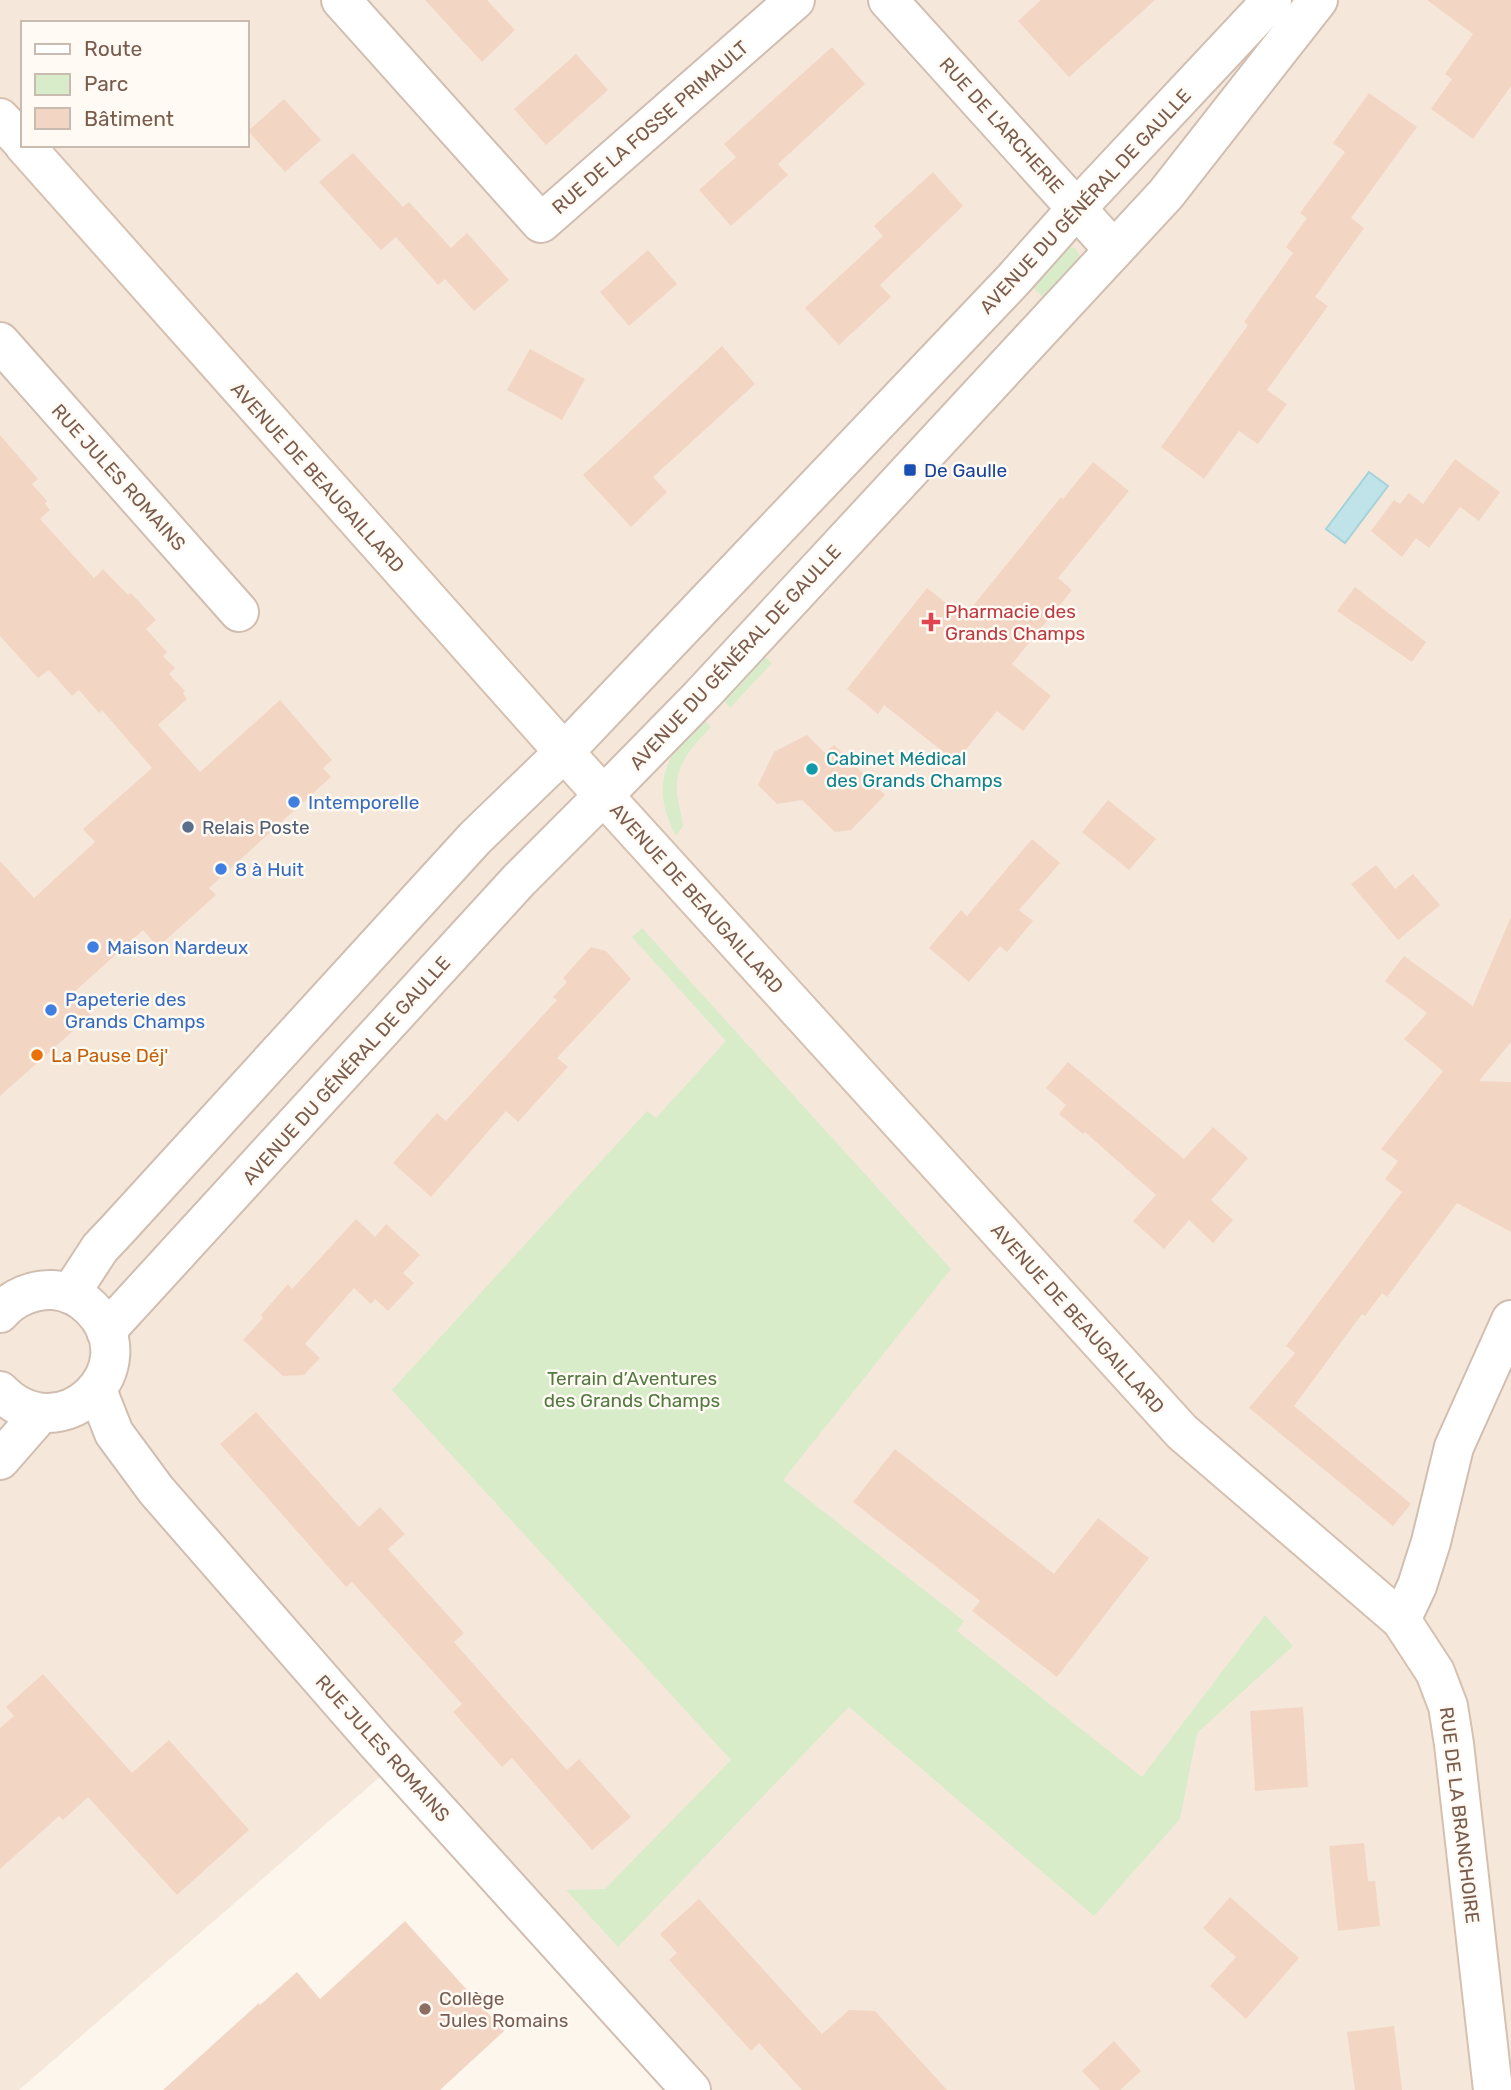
<svg xmlns="http://www.w3.org/2000/svg" width="1511" height="2090" viewBox="0 0 1511 2090" font-family="Rubik,sans-serif">
  <style>
    .residential { fill: #f5e8da; fill-rule: evenodd }
    .green { fill: #d8ecc9 }
    .water { fill: #bfe3e8; stroke: #a5d3da; stroke-width: 2 }
    .building { fill: #f3d5c3 }
    .lines { fill: none; stroke-linecap: round; stroke-linejoin: round }
    .minor-casing { stroke: #d1beb0; stroke-width: 42 }
    .tertiary-casing { stroke: #d1beb0; stroke-width: 42 }
    .secondary-casing { stroke: #d6c0b0; stroke-width: 42 }
    .minor { stroke: #fff; stroke-width: 38 }
    .tertiary { stroke: #fff; stroke-width: 38 }
    .secondary { stroke: #fff; stroke-width: 38 }
    .transit-dot { fill: #1a4fb4; stroke: #fffaf3; stroke-width: 2.5 }
    .health-dot { fill: #e0444e; stroke: #fffaf3; stroke-width: 2.5 }
    .culture-dot { fill: #0f9aa8; stroke: #fffaf3; stroke-width: 2.5 }
    .shop-dot { fill: #3f7fe0; stroke: #fffaf3; stroke-width: 2.5 }
    .service-dot { fill: #5c6f8a; stroke: #fffaf3; stroke-width: 2.5 }
    .food-dot { fill: #e8710a; stroke: #fffaf3; stroke-width: 2.5 }
    .education-dot { fill: #8d6e63; stroke: #fffaf3; stroke-width: 2.5 }
    .labels { text-anchor: middle; stroke-width: 5; stroke-linejoin: round; paint-order: stroke }
    .street-label { font-size: 19px; fill: #7a5c4d; stroke: #fffaf3 }
    .transit-label { font-size: 19px; fill: #164399; stroke: #fffaf3; text-anchor: start }
    .health-label { font-size: 19px; fill: #be3a42; stroke: #fffaf3; text-anchor: start }
    .culture-label { font-size: 19px; fill: #0d838f; stroke: #fffaf3; text-anchor: start }
    .shop-label { font-size: 19px; fill: #366cbe; stroke: #fffaf3; text-anchor: start }
    .service-label { font-size: 19px; fill: #4e5e75; stroke: #fffaf3; text-anchor: start }
    .food-label { font-size: 19px; fill: #c56008; stroke: #fffaf3; text-anchor: start }
    .park-label { font-size: 19px; fill: #537a41; stroke: #fffaf3 }
    .education-label { font-size: 19px; fill: #785e54; stroke: #fffaf3; text-anchor: start }
  </style>
  <rect width="100%" height="100%" fill="#fdf6ec"/>
  <path class="residential" d="M0,0H1511V2090H691L396,1763L19,2090H0ZM23,23H247V145H23Z"/>
  <g class="green">
    <path d="M1063,246L1075,248L1082,259L1050,304L1025,280Z"/>
    <path d="M761,653L772,663L730,708L720,697Z"/>
    <path d="M701,717L711,727C693,746 674,765 677,793C678,804 682,815 683,826L676,836C649,785 666,756 701,717Z"/>
    <path d="M642,928L951,1269L783,1480L964,1621L957,1631L1142,1777L1265,1615L1293,1646L1197,1733L1180,1819L1094,1916L849,1707L618,1947L566,1890L605,1889L731,1760L392,1390L647,1111L656,1118L726,1041L632,937Z"/>
  </g>
  <path class="water" d="M1369,472L1388,486L1345,543L1326,529Z"/>
  <g class="building">
    <path d="M425,0H487L515,30L482,62Z"/>
    <path d="M1041,0H1155L1069,77L1018,21Z"/>
    <path d="M1427,0H1511V86L1473,139L1431,109L1452,79L1445,74L1473,34Z"/>
    <path d="M832,47L865,84L778,164L788,175L731,226L699,190L736,157L724,144Z"/>
    <path d="M576,54L608,90L546,145L514,109Z"/>
    <path d="M1369,93L1417,127L1351,218L1364,228L1315,297L1328,306L1267,390L1287,404L1258,444L1239,431L1204,479L1161,447L1248,325L1244,322L1293,253L1286,247L1307,218L1300,213L1345,152L1333,143Z"/>
    <path d="M284,99L321,140L285,172L248,131Z"/>
    <path d="M353,153L403,207L409,202L451,248L467,233L509,280L474,311L445,279L438,285L396,237L381,250L319,182Z"/>
    <path d="M933,172L963,206L880,285L891,297L839,345L805,308L883,236L874,226Z"/>
    <path d="M648,250L677,284L629,326L600,292Z"/>
    <path d="M722,346L755,384L653,477L667,492L631,527L583,475Z"/>
    <path d="M530,349L585,379L562,420L507,390Z"/>
    <path d="M0,435L38,479L32,484L47,501L45,504L50,510L40,519L94,578L103,569L128,595L131,593L156,620L146,629L167,652L163,656L175,668L169,674L185,691L183,693L187,699L158,725L200,772L280,700L332,760L323,768L331,777L209,888L216,895L158,947L143,930L72,994L91,1015L0,1096V861L34,898L95,842L83,829L152,768L102,710L99,713L79,690L72,696L49,670L38,678L0,636Z"/>
    <path d="M1455,459L1500,492L1479,521L1460,507L1429,548L1416,538L1402,557L1371,531L1394,500L1400,504L1409,493L1423,504Z"/>
    <path d="M1093,462L1129,491L1058,578L1072,590L1012,664L1051,696L1023,731L997,711L956,762L884,705L878,714L847,689L927,588L964,617L1061,497L1063,499Z"/>
    <path d="M1355,587L1426,642L1412,662L1337,611Z"/>
    <path d="M807,735L825,753L834,745L885,795L851,830L835,832L802,800L777,804L758,785L774,752Z"/>
    <path d="M1108,800L1156,839L1129,870L1082,832Z"/>
    <path d="M1032,839L1060,863L1019,910L1033,921L1007,952L1000,946L969,982L929,948L961,910L967,916Z"/>
    <path d="M1376,865L1395,889L1413,874L1440,905L1398,940L1351,884Z"/>
    <path d="M1511,917V1042L1479,1081L1511,1082V1232L1457,1203L1387,1297L1382,1293L1365,1316L1362,1314L1294,1406L1411,1504L1393,1526L1249,1408L1295,1353L1286,1346L1402,1192L1385,1179L1398,1161L1381,1149L1443,1071L1404,1039L1427,1013L1385,981L1404,956L1473,1006Z"/>
    <path d="M591,947L606,951L631,979L557,1058L568,1067L518,1122L506,1111L431,1197L393,1163L437,1113L446,1121L557,1000L553,997L567,982L563,978Z"/>
    <path d="M1068,1062L1184,1159L1213,1127L1248,1158L1211,1200L1233,1220L1213,1243L1189,1220L1164,1249L1133,1221L1156,1195L1085,1132L1083,1134L1059,1114L1066,1105L1046,1088Z"/>
    <path d="M356,1219L375,1237L386,1224L420,1255L403,1273L414,1283L388,1311L375,1299L371,1304L354,1288L305,1344L320,1358L304,1375L283,1376L243,1340L263,1318L261,1315L288,1284L292,1289Z"/>
    <path d="M256,1412L359,1527L380,1507L405,1534L388,1549L464,1633L454,1642L567,1770L579,1759L631,1817L592,1850L512,1758L502,1767L453,1712L462,1704L352,1582L346,1587L220,1444Z"/>
    <path d="M895,1449L1054,1574L1098,1518L1149,1558L1057,1677L972,1611L980,1601L853,1502Z"/>
    <path d="M43,1674L132,1773L169,1740L249,1830L177,1895L88,1797L63,1820L59,1816L0,1869V1728L14,1716L6,1707Z"/>
    <path d="M1303,1707L1308,1787L1255,1791L1250,1711Z"/>
    <path d="M1364,1843L1368,1881H1375L1380,1926L1338,1931L1329,1846Z"/>
    <path d="M1230,1897L1299,1958L1246,2019L1210,1986L1236,1957L1203,1928Z"/>
    <path d="M699,1899L822,2034L849,2010L875,2011L947,2090H802L759,2043L751,2051L669,1960L677,1953L660,1934Z"/>
    <path d="M405,1921L504,2031L440,2090H163L259,2003L260,2005L297,1972L320,1999Z"/>
    <path d="M1394,2026L1402,2090H1355L1347,2032Z"/>
    <path d="M1114,2041L1141,2071L1120,2090H1100L1082,2071Z"/>
  </g>
  <g class="lines">
    <defs>
      <g id="minor">
        <path d="M341,0L541,223L795,0"/>
        <path d="M888,0L1114,250"/>
        <path d="M0,342L239,612"/>
        <path d="M70,1294L100,1248L117,1230L475,838L564,752"/>
        <path d="M0,1313C12,1298 33,1289 53,1290C67,1291 81,1298 91,1308C150,1367 61,1454 0,1391"/>
        <path d="M106,1331L519,880L604,795"/>
        <path d="M97,1390L114,1433L156,1490L375,1741L691,2090"/>
        <path d="M0,1460L41,1413"/>
        <path d="M1401,1620L1417,1586L1431,1542L1454,1447L1511,1320"/>
      </g>
      <g id="tertiary">
        <path d="M564,752L1013,280L1077,208L1272,0"/>
        <path d="M604,795L700,697L1166,194L1318,0"/>
      </g>
      <g id="secondary">
        <path d="M0,118L23,143"/>
        <path d="M24,145L564,752L1182,1432L1401,1620L1435,1672L1448,1706L1454,1744L1493,2090"/>
      </g>
    </defs>
    <use href="#minor" class="minor-casing"/>
    <use href="#tertiary" class="tertiary-casing"/>
    <use href="#secondary" class="secondary-casing"/>
    <use href="#minor" class="minor"/>
    <use href="#tertiary" class="tertiary"/>
    <use href="#secondary" class="secondary"/>
  </g>
  <rect class="transit-dot" x="903" y="463" width="14" height="14" rx="3.5"/>
  <path class="health-dot" d="M927.5 611.5h7v7h7v7h-7v7h-7v-7h-7v-7h7z"/>
  <circle class="culture-dot" cx="812" cy="769" r="7"/>
  <g class="shop-dot">
    <circle cx="294" cy="802" r="7"/>
    <circle cx="221" cy="869" r="7"/>
    <circle cx="93" cy="947" r="7"/>
    <circle cx="51" cy="1010" r="7"/>
  </g>
  <circle class="service-dot" cx="188" cy="827" r="7"/>
  <circle class="food-dot" cx="37" cy="1055" r="7"/>
  <circle class="education-dot" cx="425" cy="2009" r="7"/>
  <g class="labels">
    <g class="street-label">
      <text transform="translate(1002 125) rotate(48)" y="7">RUE DE L'ARCHERIE</text>
      <text transform="translate(650 127) rotate(-41)" y="7">RUE DE LA FOSSE PRIMAULT</text>
      <text transform="translate(1085 201) rotate(-47)" y="7">AVENUE DU GÉNÉRAL DE GAULLE</text>
      <text transform="translate(119 477) rotate(48)" y="7">RUE JULES ROMAINS</text>
      <text transform="translate(318 477) rotate(48)" y="7">AVENUE DE BEAUGAILLARD</text>
      <text transform="translate(735 657) rotate(-47)" y="7">AVENUE DU GÉNÉRAL DE GAULLE</text>
      <text transform="translate(697 898) rotate(48)" y="7">AVENUE DE BEAUGAILLARD</text>
      <text transform="translate(346 1070) rotate(-48)" y="7">AVENUE DU GÉNÉRAL DE GAULLE</text>
      <text transform="translate(1078 1318) rotate(48)" y="7">AVENUE DE BEAUGAILLARD</text>
      <text transform="translate(383 1748) rotate(48)" y="7">RUE JULES ROMAINS</text>
      <text transform="translate(1460 1815) rotate(83)" y="7">RUE DE LA BRANCHOIRE</text>
    </g>
    <g class="transit-label">
      <text x="924" y="477">De Gaulle</text>
    </g>
    <g class="health-label">
      <text x="945" y="618">Pharmacie des<tspan x="945" dy="22">Grands Champs</tspan></text>
    </g>
    <g class="culture-label">
      <text x="826" y="765">Cabinet Médical<tspan x="826" dy="22">des Grands Champs</tspan></text>
    </g>
    <g class="shop-label">
      <text x="308" y="809">Intemporelle</text>
      <text x="235" y="876">8 à Huit</text>
      <text x="107" y="954">Maison Nardeux</text>
      <text x="65" y="1006">Papeterie des<tspan x="65" dy="22">Grands Champs</tspan></text>
    </g>
    <g class="service-label">
      <text x="202" y="834">Relais Poste</text>
    </g>
    <g class="food-label">
      <text x="51" y="1062">La Pause Déj'</text>
    </g>
    <g class="park-label">
      <text x="632" y="1385">Terrain d’Aventures<tspan x="632" dy="22">des Grands Champs</tspan></text>
    </g>
    <g class="education-label">
      <text x="439" y="2005">Collège<tspan x="439" dy="22">Jules Romains</tspan></text>
    </g>
  </g>
  <rect x="21" y="21" width="228" height="126" fill="#fffaf3" stroke="#cabbb1" stroke-width="2"/>
  <rect x="35" y="44" width="35" height="10" fill="#ffffff" stroke="#cabbb1" stroke-width="2"/>
  <text x="84" y="56" font-size="21" fill="#7a5c4d">Route</text>
  <rect x="35" y="74" width="35" height="21" fill="#d8ecc9" stroke="#cabbb1" stroke-width="2"/>
  <text x="84" y="91" font-size="21" fill="#7a5c4d">Parc</text>
  <rect x="35" y="108" width="35" height="21" fill="#f3d5c3" stroke="#cabbb1" stroke-width="2"/>
  <text x="84" y="126" font-size="21" fill="#7a5c4d">Bâtiment</text>
</svg>
